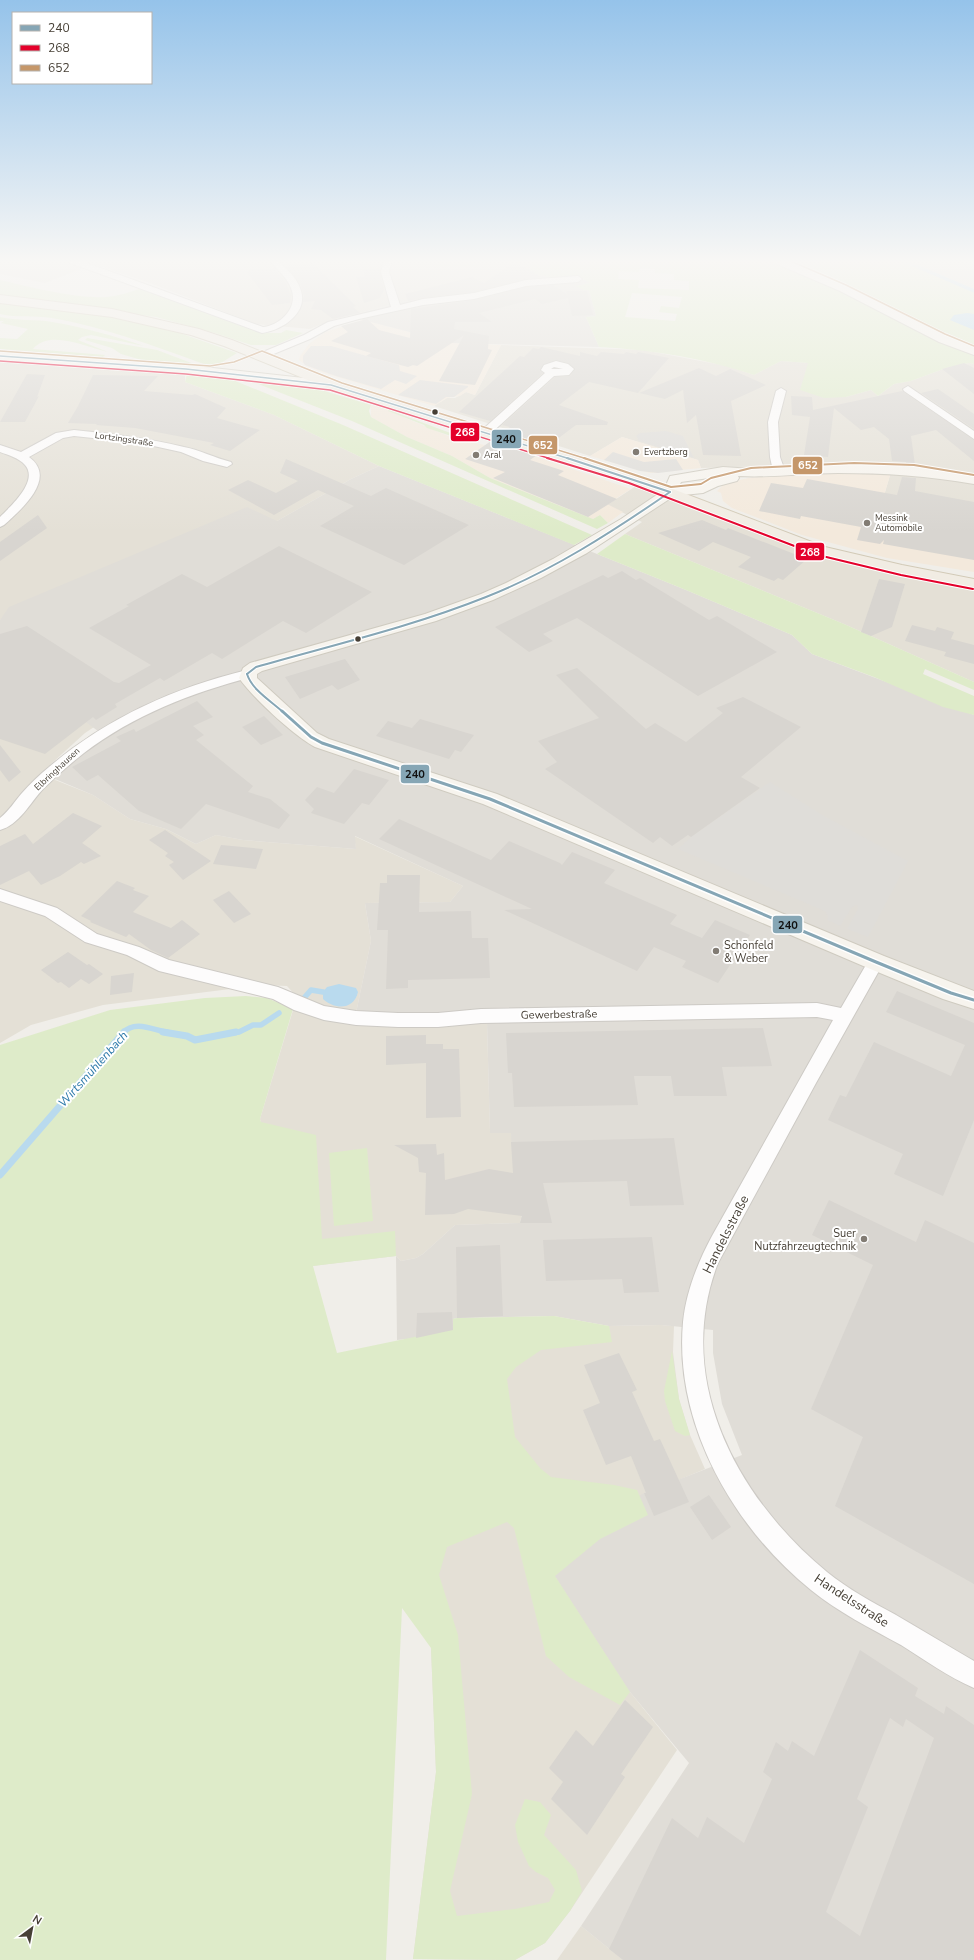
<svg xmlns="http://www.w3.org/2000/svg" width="974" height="1960" viewBox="0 0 974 1960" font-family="'Nunito Sans',sans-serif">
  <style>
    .residential { fill: #e4e0d6 }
    .commercial { fill: #f3e9dc }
    .industrial { fill: #e0ddd7 }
    .green { fill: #deebc9; fill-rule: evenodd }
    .parking { fill: #dfddd9 }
    .water { fill: #b9daee }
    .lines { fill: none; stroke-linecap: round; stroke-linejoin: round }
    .stream-far2 { stroke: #b9daee; stroke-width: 3.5 }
    .stream-far1 { stroke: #b9daee; stroke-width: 5.5 }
    .stream { stroke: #b9daee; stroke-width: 7 }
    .building { fill: #d8d5d0; fill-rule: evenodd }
    .street-casing { stroke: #cdcac5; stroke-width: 2 }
    .secondary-casing { stroke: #cfcbc0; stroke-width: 2 }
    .primary-casing { stroke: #d2cab7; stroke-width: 2 }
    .street { fill: #fdfcfc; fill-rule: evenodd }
    .secondary { fill: #f7f4ee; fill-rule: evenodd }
    .primary { fill: #f1ece3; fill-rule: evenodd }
    .bus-1-far2-casing { stroke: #fff; stroke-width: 3 }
    .bus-1-far1-casing { stroke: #fff; stroke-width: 4 }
    .bus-1-casing { stroke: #fff; stroke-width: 6 }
    .bus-2-far1-casing { stroke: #fff; stroke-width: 3 }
    .bus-2-casing { stroke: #fff; stroke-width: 4 }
    .bus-3-far1-casing { stroke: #fff; stroke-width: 3 }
    .bus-3-casing { stroke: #fff; stroke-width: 4 }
    .bus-1-far2 { stroke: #86a6b5; stroke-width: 1.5 }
    .bus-1-far1 { stroke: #86a6b5; stroke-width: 2 }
    .bus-1 { stroke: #86a6b5; stroke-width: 3 }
    .bus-2-far1 { stroke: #e4002b; stroke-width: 1.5 }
    .bus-2 { stroke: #e4002b; stroke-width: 2 }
    .bus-3-far1 { stroke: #c5976a; stroke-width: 1.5 }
    .bus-3 { stroke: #c5976a; stroke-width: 2 }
    .bus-dot { fill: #463f35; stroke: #fff; stroke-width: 1.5 }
    .poi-dot { fill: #827c74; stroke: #fff; stroke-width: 1.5 }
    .labels { text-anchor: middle; stroke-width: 4; stroke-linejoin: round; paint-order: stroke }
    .far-street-label { font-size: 9px; fill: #463f35; stroke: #fff }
    .far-poi-label { font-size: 9px; fill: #463f35; stroke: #fff; text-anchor: start }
    .poi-label { font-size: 11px; fill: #463f35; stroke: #fff; text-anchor: start }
    .street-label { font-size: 11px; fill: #463f35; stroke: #fff }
    .water-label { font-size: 12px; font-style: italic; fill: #2d79aa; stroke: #fff }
    .near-street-label { font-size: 13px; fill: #463f35; stroke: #fff }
    .line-badge { stroke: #fff; stroke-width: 1.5 }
    .badge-label { font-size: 11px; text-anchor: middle; font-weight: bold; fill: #fff }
    .pale-badge-label { font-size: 11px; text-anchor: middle; font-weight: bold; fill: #111 }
  </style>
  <rect width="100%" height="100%" fill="#f0eee9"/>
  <g class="residential">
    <path d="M0,259H435V266H479V262L506,260L532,267L530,272L549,276L471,293L402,302L332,320L310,329L256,324L150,283L94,264L45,283L0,274Z"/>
    <path d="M903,259H974V289Z"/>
    <path d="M501,345L643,350L727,366L754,375L781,361L808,363L846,397L871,390L878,396L894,384L911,381L946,368L969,363L974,364V526L880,509L891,472L890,463L701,468L698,460L622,437L590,456L434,406L447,398H455L466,392L475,395Z"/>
    <path d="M0,362L187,374L185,376V382L274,415L379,466L351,479L277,521L0,620Z"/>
    <path d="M636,486L801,550L866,568L974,589V682L844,624L625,534L642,522L607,505Z"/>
    <path d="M67,708L94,727L85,733L40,774L93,795L130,819L166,829L196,844L216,835L243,840L356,849L354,836L463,886L450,902L365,903L371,941L356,1013L487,1023L490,1132L511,1133L526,1194L520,1223L455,1225L423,1254L416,1258L401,1261L396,1256L312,1266L260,1119L297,997L287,986L261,985L103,1005L31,1025L0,1043V735Z"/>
    <path d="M661,1325L674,1326L673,1352L679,1399L690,1435L705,1469L676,1481L630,1692L677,1750L570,1911L545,1943L515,1960L413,1959L436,1772L431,1648L464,1329Z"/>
    <path d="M581,1926L623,1960H557Z"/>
  </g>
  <g class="commercial">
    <path d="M363,320L452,343L501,345L475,395L466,392L460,396L447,398L434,406L324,373L307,366L299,360L300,356L309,344L325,332Z"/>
    <path d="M371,405L389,410V411L448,436L470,442L525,453L631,489L607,504L623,512L608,523L600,515L593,519L490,478L452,456L407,437L371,417Z"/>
    <path d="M622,437L698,460L701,468L650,473L590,456Z"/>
    <path d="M891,472L880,509L974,526V572L887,558L802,535L732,508L723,501L721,493L717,491L724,484L748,478L815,473Z"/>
  </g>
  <g class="industrial">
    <path d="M549,276L556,279L579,277L590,283L577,286L589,290L596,316L586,317L599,347L452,343L363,320L352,315L402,302L471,293Z"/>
    <path d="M379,466L686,590L792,635L812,654L974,715V1960H623L581,1926L689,1763L630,1692L555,1576L579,1533L644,1493L742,1455L722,1404L713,1353V1330L661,1325L609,1326L554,1316L457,1318L453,1319V1330L417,1338L397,1340L396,1256L401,1261L416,1258L423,1254L455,1225L520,1223L526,1194L512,1157L511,1133H490L487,1023L473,1009L457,1013L392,1014L356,1013L371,941L365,903L450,902L463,886L355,836L356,849L243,840L216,835L196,844L166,829L130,819L93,795L55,779L86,750L106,737L67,708L0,735V620L9,607L247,507L277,521L351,479Z"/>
  </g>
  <g class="green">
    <path d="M435,259H903L974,289V364L969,363L946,368L911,381L894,384L878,396L871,390L846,397L824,398L800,390L808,363L781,361L754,375C704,358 653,350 599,347L586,317L596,316L589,290H583L576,286L590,283L579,277L556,279L529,272L532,267L506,260L479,262V266H435ZM640,268L655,269V273L674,274V280L689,281V290L638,288L639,280L618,279L619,271L639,272ZM632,293L682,297L679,308L661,306L659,312L677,314L675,321L625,317Z"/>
    <path d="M0,280C29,287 78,299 106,297C119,296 130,292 142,288L238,325L263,333H281L286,330L303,333L276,345H251L215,333L156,317L0,296Z"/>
    <path d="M0,302L119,318L174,331L237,353L216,366C211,364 206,365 201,363C152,345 103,327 52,318C34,315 17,318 0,314Z"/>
    <path d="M0,317C17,321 35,319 52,322C83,327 114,336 144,346L91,335L82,337L78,340L108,352C86,347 50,329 33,349L105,355L103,357L0,349V338L17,339L28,329L1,323L4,321H0Z"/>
    <path d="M87,338L157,350L194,364L343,425L592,535L574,545L379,466L274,415L185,382L187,374L215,377L177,362L145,361L121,354L112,348L85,340Z"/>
    <path d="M246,379L301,384L371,405L369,411L371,417L407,437L452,456L490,478L593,519L600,515L608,523L597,529L352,421Z"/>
    <path d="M389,410L453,434L452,435L474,441L469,442L427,428L424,425L388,411Z"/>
    <path d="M625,534L844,624L974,682V690L925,669L923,674L974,696V715L943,707L874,677L812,654L792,635L686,590L597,554Z"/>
    <path d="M246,996L267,998L293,1009L260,1119L261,1122L316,1135L322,1239L395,1231L396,1256L313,1266L337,1353L453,1329V1319L457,1318L554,1316L609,1326L612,1342L541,1350L516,1367L507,1379L515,1437L540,1468L551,1477L614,1485L637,1490L648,1515L600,1539L555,1576L630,1692L620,1705L569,1677L546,1656L514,1528L507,1522L447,1547L439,1575L458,1635L472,1794L450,1891L457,1916L515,1909L549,1902L555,1890L548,1878L536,1872L529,1866L518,1842L515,1825L525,1799L540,1802L551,1815L544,1835L576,1870L582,1891L570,1911L545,1943L515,1960L413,1959L436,1772L431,1648L402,1608L386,1960H0V1045L110,1010L205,998Z"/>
    <path d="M367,1148L373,1221L334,1226L329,1153Z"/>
    <path d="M672,1351L679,1399L690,1435L685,1436L675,1431L665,1401L664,1391Z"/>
  </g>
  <g class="parking">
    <path d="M311,346H331L399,365L400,371L417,376L406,384L395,380L381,389L336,376L305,365L303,362V356Z"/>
    <path d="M420,380L468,386V387L454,397H446L436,404L398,395Z"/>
    <path d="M666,431L683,436L694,458L639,441L636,436L640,433Z"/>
    <path d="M613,452L644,462L676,459L683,470L658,473L640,471L604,460Z"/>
    <path d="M770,782L824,816L908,861L868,937L847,929L858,909L857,905L852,907L840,926L827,920L828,916L825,911L678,849L691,837Z"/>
  </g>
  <g class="water">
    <path d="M967,313L974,314V330L950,320L954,315Z"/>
    <path d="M339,984L356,988L358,992C354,1010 335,1010 323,999V992L327,987Z"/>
  </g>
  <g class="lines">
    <path class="stream-far2" d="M900,259L974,291"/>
    <g class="stream-far1">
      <path d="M304,998L311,990L323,992"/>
      <path d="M123,1033C135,1019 155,1031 170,1033"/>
      <path d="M231,1033L239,1032L253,1025H261L279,1013"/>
    </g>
    <g class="stream">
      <path d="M163,1032L187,1036L195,1040L236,1032"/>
      <path d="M0,1175L124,1032"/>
    </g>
  </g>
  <g class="building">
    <path d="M312,262L356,306L353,307L360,313L333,319L321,310L311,309L315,301L303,302L304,296L300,283L286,266Z"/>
    <path d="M512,264L525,267L541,277L526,279L474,292L423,298L408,301L405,294L472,277L484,283Z"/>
    <path d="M264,268L266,270L274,268L285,281L291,295L290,303L272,305L246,271Z"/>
    <path d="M380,268V272L384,290L380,298L364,303L356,277H365L363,269Z"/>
    <path d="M553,285L567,294L566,291H587L593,315L572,316L568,298L542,304L535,299L479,313L492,322H455L454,329L489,336L488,349L492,350L475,385L439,381L464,335L417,366L413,365L408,367L366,356L371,353L331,341L348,332L341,326L367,319L379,330L410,338L411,309L474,300L526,287Z"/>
    <path d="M541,347L580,356V352L597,356L601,352L624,354L626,352L636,354L638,352L669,358L638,393L589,382L559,405L608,422L607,425H576L548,446L503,432L510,427L502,425L555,377L570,376L575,369L568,363L556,360L544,364L540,370L543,373L490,421L459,412L520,356L524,357L533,348L539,349Z"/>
    <path d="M964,363L974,368V394L942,369Z"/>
    <path d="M699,368L716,376L730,369L766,385L731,401L741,456L703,455L696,415L687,423L683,390L665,399L639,393Z"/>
    <path d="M27,374L45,375L37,397L39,396L25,422H0Z"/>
    <path d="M93,375L158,376L144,391L192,395L195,394L226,408L217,418L260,430L230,451L210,445L214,443L135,428L96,425L97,424L68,423L78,406Z"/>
    <path d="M938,389L974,414V429L921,393Z"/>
    <path d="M902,391L974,440V461L936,430L911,436L915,465H906V462L892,461L889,439L874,427L861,430L834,408L828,457L804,455L810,417L792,415L791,396L812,397L813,410Z"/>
    <path d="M491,441L537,455L530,460L564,471L558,475L617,499L588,517L493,478L505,472L465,459Z"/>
    <path d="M286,459L371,496L386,488L469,525L404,565L320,526L354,506L318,490L274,515L228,490L248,480L276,493L298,481L280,473Z"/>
    <path d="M902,477L916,478L915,491L974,502V560L883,544L884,540L880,544L857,540L861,527L801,516L800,519L759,511L771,483L803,488L807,479L897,495Z"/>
    <path d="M38,515L47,528L0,561V542Z"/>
    <path d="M702,520L726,530L728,528L807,559L783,580L778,578L774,581L738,567L751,557L713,542L699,551L658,533Z"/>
    <path d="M279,546L372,592L306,633L283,621L222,659L212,653L164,681L160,678L115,704L117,707L96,720L93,717L45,754L0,739V634L27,626L114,682L119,683L151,665L89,628L129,606L126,605L182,574L207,587Z"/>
    <path d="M622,571L636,580L640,578L709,620L717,616L777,652L698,696L577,618L543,634L553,641L529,652L495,627L603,575L608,578Z"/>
    <path d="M879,579L905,584L892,627L871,636L861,632Z"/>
    <path d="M912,625L935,631L937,627L954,632L948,646L951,639L974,645V664L944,656L946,652L905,641Z"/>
    <path d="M345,659L360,680L338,690L332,685L300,699L285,677Z"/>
    <path d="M577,668L646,729L655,723L686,742L723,713L716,708L743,697L801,727L741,777L760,788L691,837L688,835L672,846L660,837L653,843L545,769L557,762L538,741L599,718L556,675Z"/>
    <path d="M197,701L213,717L193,726L204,735L196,740L253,786L248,792L270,799L290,815L279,829L206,804L181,829L139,811L98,775L87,781L72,767L121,741L116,737L134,729L136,732Z"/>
    <path d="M264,716L283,735L261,745L242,727Z"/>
    <path d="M420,719L474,735L461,752L455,750L449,759L376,736L388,721L412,728Z"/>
    <path d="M0,745L21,772L9,782L0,770Z"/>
    <path d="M354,769L389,780L369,805L362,803L344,824L311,813L314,809L305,800L317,787L334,793Z"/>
    <path d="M73,813L102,826L82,843L101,856L84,864L81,862L60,876L41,885L29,871L0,885V846L25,834L33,844Z"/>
    <path d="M399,819L491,860L509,841L560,863L562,865L572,852L615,870L604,883L677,915L670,924L702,938L715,920L750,935L718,983L682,967L686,961L654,947L637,971L504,910L532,909L379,839Z"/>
    <path d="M165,830L211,861L183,880L169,865L174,862L165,856L168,853L149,840Z"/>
    <path d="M221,845L263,849L256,869L213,864Z"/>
    <path d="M387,875H420L419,912L471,911L472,938H488L490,978L408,980V988L386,989L388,930H377L380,883H387Z"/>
    <path d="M117,881L135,888L133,890L149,896L133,912L171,928L182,920L200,934L168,958L151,950L129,934L126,937L90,922L91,921L81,916Z"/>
    <path d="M229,891L251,914L234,923L213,900Z"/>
    <path d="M68,952L87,965L89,964L103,974L89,984L81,979L69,988L61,982L58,983L41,970Z"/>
    <path d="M134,973L132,992L110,995L111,976Z"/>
    <path d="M897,991L974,1023V1120L943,1196L894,1174L903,1154L828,1120L840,1095L846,1097L874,1042L951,1076L965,1045L886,1012Z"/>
    <path d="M763,1028L772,1066L722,1067L727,1096H674L671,1076H634L638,1105L514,1107L512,1073H508L506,1033Z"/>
    <path d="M426,1035V1044H443V1049H459L461,1117L426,1118V1063L386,1065V1036Z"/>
    <path d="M674,1138L684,1205L630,1206L627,1181L543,1183L552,1223H520L522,1216L468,1209L454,1214L425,1215L426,1173L419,1172L418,1158L394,1145L436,1144L437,1155L444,1153L445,1180L489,1169L513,1173L511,1142Z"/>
    <path d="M829,1200L916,1242L925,1220L974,1243V1584L835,1506L863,1437L811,1409L873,1265L812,1235Z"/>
    <path d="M652,1237L659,1292L624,1293L622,1279L546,1281L543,1240Z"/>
    <path d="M500,1245L503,1316L457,1318L456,1247Z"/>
    <path d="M452,1312L453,1330L416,1338L417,1313Z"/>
    <path d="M619,1353L637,1390L632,1392L654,1441L660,1439L689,1502L654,1516L644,1493H646L631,1456L606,1465L583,1410L600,1403L584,1365Z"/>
    <path d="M709,1495L731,1527L712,1540L690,1507Z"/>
    <path d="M860,1650L918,1688L915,1696L944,1714L946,1706L974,1725V1960H623L609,1949L672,1818L698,1838L707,1817L744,1843L772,1779L763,1772L776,1742L788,1751L792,1741L814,1756ZM890,1718L903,1727L906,1719L934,1738L860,1936L826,1912L868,1807L857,1799Z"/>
    <path d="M625,1700L653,1727L621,1774L625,1777L587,1835L551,1799L563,1782L549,1768L576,1730L593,1746Z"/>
  </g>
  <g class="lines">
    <defs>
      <g id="street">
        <path d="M64,259H76L263,327C281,325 299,307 291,288C287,277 275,268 268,259H276C284,267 296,276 300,288C310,312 283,330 262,333L65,261Z"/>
        <path d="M384,259H392L389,272L400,305L423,299L474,293L526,280L578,276L582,279L578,282L526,286L474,299L423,305L359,319L334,326L310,339L264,358H258L256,356L258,354L304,335L328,322L391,307L381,272Z"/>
        <path d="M556,361L568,364L574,369L569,375L554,376L489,435H481L480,433L481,431L545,373L541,370L544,365ZM554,367L563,369H551Z"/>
        <path d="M908,386L974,431V439L904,391L903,389Z"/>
        <path d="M781,388L786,391L778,422L780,457L785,471L779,474L773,471L770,457L768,422L776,391Z"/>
        <path d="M74,430C111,434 147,438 184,447C200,450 215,458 231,462L232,464L227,467L203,461L181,452L140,443L74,436L63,438L29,457C58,478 21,510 4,525L0,527V517C11,506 39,481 25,465C19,458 8,455 0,452V445L21,452L56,433Z"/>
        <path d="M247,670L252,671L254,674L252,677C191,693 134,715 84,753C70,764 56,776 43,789C30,803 19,825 0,830V818C9,811 15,801 22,793C30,784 39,775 49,767C107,718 173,688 247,670Z"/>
        <path d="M0,889L57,908L97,934L139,947L169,960L278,987L324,1006L356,1011L398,1013H438L481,1009L817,1003L841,1008L870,958L876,956L882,958L884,962L816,1083L718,1263C673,1380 737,1498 827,1572C848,1589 872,1602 896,1615C922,1630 948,1646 974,1661V1688C948,1677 925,1660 901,1645C870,1628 838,1612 811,1590C733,1527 674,1424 683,1322C686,1292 698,1262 712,1236L833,1020L817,1017L481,1023L438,1027H398L356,1025L324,1020L294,1010L273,999L159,971L127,955L85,942L45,916L0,901Z"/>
      </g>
      <g id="secondary">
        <path d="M768,259C787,257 803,267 820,274C872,297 921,326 974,347V355L939,342L840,291L770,261Z"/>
        <path d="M0,352L186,365L331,381L336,382L338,385L336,388L331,389L186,373L0,360Z"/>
        <path d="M863,464L918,467L974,476V484C929,476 884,473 838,473C804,473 771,478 738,476L739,478L737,481L718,486L703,493L674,496L587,553L541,578L493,600L436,621L262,671L257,674V678L317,733L329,739L497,794L884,956L974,991V1009L943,999L868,968L483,804L315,747C294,736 253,698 239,678L243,668L250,663L425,614L481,594L506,583L553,559L621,519L664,490L670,476L723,467L752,469ZM723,476L708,480L699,485L679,487L681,482Z"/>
      </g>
      <path id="primary" d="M0,295L112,309L199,329L232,340L345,385L636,475L825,547L902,565L974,579V589L902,575L815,553L626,481L335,391L224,346L191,335L112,317L0,303Z"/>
    </defs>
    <use href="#street" class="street-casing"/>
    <use href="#secondary" class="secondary-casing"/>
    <use href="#primary" class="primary-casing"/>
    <use href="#street" class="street"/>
    <use href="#secondary" class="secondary"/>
    <use href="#primary" class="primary"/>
    <defs>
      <path id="bus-1-far2" d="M0,356L186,369L331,385L570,459"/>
      <g id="bus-1-far1">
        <path d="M567,458L670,492"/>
        <path d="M247,674C252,690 271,701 283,712"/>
        <path d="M247,674L256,667C333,645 411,627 486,597C552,571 612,532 670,492"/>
      </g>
      <path id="bus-1" d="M282,711L311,737L322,743L490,799L876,962L951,993L974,1000"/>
      <path id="bus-2-far1" d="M0,361L186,374L330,390L551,459"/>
      <path id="bus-2" d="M547,458L629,483L818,555L901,575L973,589"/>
      <g id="bus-3-far1">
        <path d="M786,259L846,285L945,334L974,346"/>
        <path d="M0,351L210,366L234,362L262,351L342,383L587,459"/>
      </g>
      <path id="bus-3" d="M584,458L671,487L701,484L711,478L751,468L854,463L914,465L974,475"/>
    </defs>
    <use href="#bus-1-far2" class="bus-1-far2-casing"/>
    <use href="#bus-1-far1" class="bus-1-far1-casing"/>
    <use href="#bus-1" class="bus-1-casing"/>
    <use href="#bus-2-far1" class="bus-2-far1-casing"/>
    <use href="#bus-2" class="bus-2-casing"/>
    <use href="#bus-3-far1" class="bus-3-far1-casing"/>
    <use href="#bus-3" class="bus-3-casing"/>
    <use href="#bus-1-far2" class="bus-1-far2"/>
    <use href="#bus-1-far1" class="bus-1-far1"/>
    <use href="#bus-1" class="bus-1"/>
    <use href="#bus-2-far1" class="bus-2-far1"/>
    <use href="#bus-2" class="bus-2"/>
    <use href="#bus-3-far1" class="bus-3-far1"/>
    <use href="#bus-3" class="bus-3"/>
  </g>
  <linearGradient id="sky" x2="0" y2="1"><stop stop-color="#95c3ea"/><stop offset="0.49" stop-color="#f8f7f5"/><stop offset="1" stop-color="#f8f7f5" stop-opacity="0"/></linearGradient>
  <rect width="974" height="533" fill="url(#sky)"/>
  <g class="bus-dot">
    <circle cx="435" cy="412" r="3.5"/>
    <circle cx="358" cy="639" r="3.5"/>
  </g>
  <g class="poi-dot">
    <circle cx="636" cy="452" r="4"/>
    <circle cx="476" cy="455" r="4"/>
    <circle cx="867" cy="523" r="4"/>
    <circle cx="716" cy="951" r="4"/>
    <circle cx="864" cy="1239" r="4"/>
  </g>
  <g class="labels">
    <g class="far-street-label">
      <text transform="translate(124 439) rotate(8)" y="3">Lortzingstraße</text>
      <text transform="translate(57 769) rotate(-43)" y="3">Elbringhausen</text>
    </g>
    <g class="far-poi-label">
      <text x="644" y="455">Evertzberg</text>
      <text x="484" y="458">Aral</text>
      <text x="875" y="521">Messink<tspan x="875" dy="10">Automobile</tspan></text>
    </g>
    <g class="poi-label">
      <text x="724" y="949">Schönfeld<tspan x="724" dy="13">&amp; Weber</tspan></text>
      <text x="856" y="1237" text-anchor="end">Suer<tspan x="856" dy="13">Nutzfahrzeugtechnik</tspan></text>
    </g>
    <g class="street-label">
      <text transform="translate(559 1014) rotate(-1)" y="4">Gewerbestraße</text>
    </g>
    <g class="water-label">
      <text transform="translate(93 1069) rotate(-48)" y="4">Wirtsmühlenbach</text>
    </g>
    <g class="near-street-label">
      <text transform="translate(725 1234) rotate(-63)" y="5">Handelsstraße</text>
      <text transform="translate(852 1600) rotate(33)" y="5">Handelsstraße</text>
    </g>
  </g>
  <g class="line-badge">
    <rect x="450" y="422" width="30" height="20" rx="4" fill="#e4002b"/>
    <rect x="491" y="429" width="31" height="20" rx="4" fill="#86a6b5"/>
    <rect x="528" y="435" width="30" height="20" rx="4" fill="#c5976a"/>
    <rect x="792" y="456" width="31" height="19" rx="4" fill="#c5976a"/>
    <rect x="795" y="542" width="30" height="19" rx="4" fill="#e4002b"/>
    <rect x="400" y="764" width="30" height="20" rx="4" fill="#86a6b5"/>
    <rect x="772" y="915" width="31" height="19" rx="4" fill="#86a6b5"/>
  </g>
  <g class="badge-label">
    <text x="465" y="436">268</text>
    <text x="543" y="449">652</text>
    <text x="808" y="469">652</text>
    <text x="810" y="556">268</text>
  </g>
  <g class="pale-badge-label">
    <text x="506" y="443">240</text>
    <text x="415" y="778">240</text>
    <text x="788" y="929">240</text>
  </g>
  <rect x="12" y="12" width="140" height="72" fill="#ffffff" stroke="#b5b2ae"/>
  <rect x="20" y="25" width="20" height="6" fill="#86a6b5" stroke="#b5b2ae"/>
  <text x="48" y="32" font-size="12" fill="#463f35">240</text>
  <rect x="20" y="45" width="20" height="6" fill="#e4002b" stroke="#b5b2ae"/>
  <text x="48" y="52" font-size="12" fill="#463f35">268</text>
  <rect x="20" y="65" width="20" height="6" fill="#c5976a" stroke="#b5b2ae"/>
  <text x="48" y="72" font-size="12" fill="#463f35">652</text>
  <g transform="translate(32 1928) rotate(32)" stroke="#ffffff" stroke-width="3" paint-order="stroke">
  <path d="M0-3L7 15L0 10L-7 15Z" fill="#463f35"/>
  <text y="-6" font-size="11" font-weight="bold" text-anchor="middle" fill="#463f35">N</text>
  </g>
</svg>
